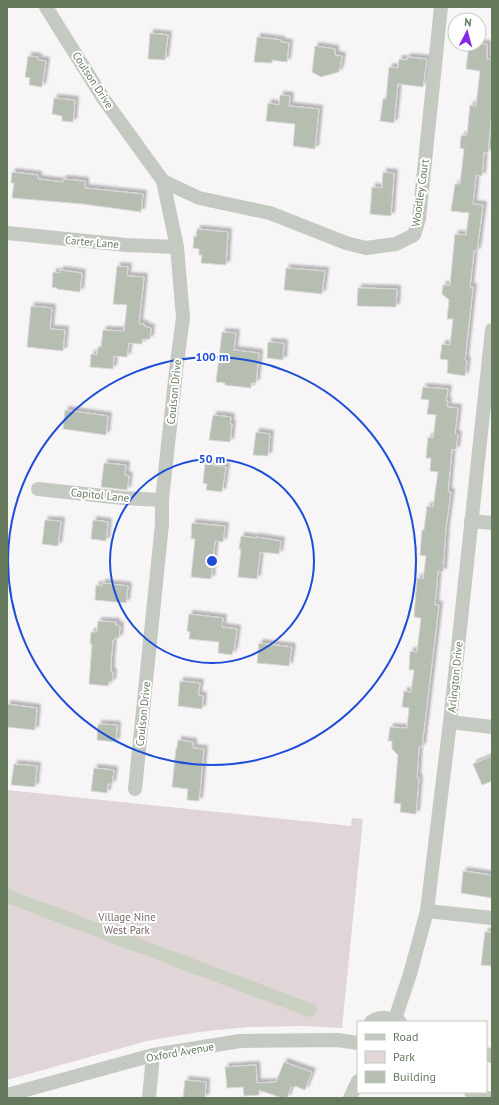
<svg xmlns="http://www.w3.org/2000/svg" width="499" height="1105" viewBox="0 0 499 1105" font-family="'PT Sans',sans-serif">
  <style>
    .green { fill: #e0d6d8 }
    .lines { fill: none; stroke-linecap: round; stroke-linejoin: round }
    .canal { stroke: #cad1c3; stroke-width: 14 }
    .building { fill: #b5beb1; stroke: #dad8d9; filter: url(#shadow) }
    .minor { stroke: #c4cac1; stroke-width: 14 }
    .ring { fill: none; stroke: #1d4ed8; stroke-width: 2 }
    .labels { text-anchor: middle; stroke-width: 4; stroke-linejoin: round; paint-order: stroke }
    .street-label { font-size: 11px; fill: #667b5e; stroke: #fff }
    .park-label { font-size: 11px; fill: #7e6766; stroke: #fff }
    .centre { fill: #1d4ed8; stroke: #fff; stroke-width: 2 }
    .ring-label { font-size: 12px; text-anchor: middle; font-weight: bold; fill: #1d4ed8; stroke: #fff; stroke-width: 4; stroke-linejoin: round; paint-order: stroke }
  </style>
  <defs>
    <filter id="shadow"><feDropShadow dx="3.5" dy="-3.5" stdDeviation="1" flood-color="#0004"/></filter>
  </defs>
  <rect width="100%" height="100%" fill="#f8f5f7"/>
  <path class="green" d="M7,790L351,826L352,818L363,819L342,1028L303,1026L248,1027L199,1032L147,1041L7,1080Z"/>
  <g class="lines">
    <path class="canal" d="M7,896L310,1010"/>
  </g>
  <g class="building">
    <path d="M150,33L168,35L165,60L148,59Z"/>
    <path d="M257,37L281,40V42L289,43L287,62L272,60V63L254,62Z"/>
    <path d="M469,44H487V59L492,60V110L488,153L484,152L482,176L476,175L473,204L483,205L477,251H474L470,287H473L465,360L467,361L465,376L447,373L448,360L440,359L442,344L450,345L453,319H447L449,300L442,294L443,285H450L455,234L466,235L469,213L451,211L455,184H460L464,149L460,148L461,136L467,135L470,105L476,106L480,71L466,69Z"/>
    <path d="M315,46L335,49V55L342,56L340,69H339V72L321,77L312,72Z"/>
    <path d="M28,56L38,57V60L46,61L42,87L29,85L30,78L25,77Z"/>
    <path d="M407,57L427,59L423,87L398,84L394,123L380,121L383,99H386L389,67L398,68L399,59L407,60Z"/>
    <path d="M280,95L290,96L289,106L319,109L315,149L293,146L295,124L266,121L268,103L279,105Z"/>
    <path d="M54,98L75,100L73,122L62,121V116L52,114Z"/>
    <path d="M12,172L38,175V179L63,182V179L85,181V188L143,194L141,212L83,204L12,198L14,183H11Z"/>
    <path d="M383,172L394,173L391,216L370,214L372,187L382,188Z"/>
    <path d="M197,229L228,232L226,265L201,263L202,255H199V249L193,248L194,236L196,237Z"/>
    <path d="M117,266L128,267L127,276L144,277L139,324H144V326L151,328L150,339H142V344L129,343L127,357L114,356L113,369L90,367L91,354L97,355L98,347H101L103,330L124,331L127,305L113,304Z"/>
    <path d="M286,268L325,271L322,294L284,290Z"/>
    <path d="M60,270L82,273L80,292L57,289V288L52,287L53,272L59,273Z"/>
    <path d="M358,288L397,289L396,307L357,306Z"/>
    <path d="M31,306L52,308L50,329L65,330L63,351L27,347Z"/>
    <path d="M222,332L236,333L234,350L259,353L256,383H251V388L225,385V383L216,382Z"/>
    <path d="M268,342L284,343L283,360L267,358Z"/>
    <path d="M423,387L448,389L446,401H448L447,407L458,408L455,434L458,435L456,450L452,449L448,492H451L446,527L443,572L438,571L435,605H439L422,747H419L417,778H419L416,814L400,812L401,804L394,803L398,755L392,749V741H388L390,727L407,728L409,708L402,707L404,691L411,692L414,670H409L410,651L417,652L421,618L414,617L417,578L423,579L426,556L420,555L422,530H424L427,506L433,507L438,472L430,471L431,458H426L428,437L433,438L436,415L427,414L429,400L421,399Z"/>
    <path d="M65,410L108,416L106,435L63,429Z"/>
    <path d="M213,415L231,417L230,424H232L230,442L209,440Z"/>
    <path d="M256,432L270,434L268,456L253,455Z"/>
    <path d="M104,463L126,465L125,475L129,476L127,490L101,487Z"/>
    <path d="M205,464L226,467L222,492L206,490L207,484L203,483Z"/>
    <path d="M45,520L61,521L58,546L42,544Z"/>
    <path d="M93,520L108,522L106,541L91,539Z"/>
    <path d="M192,523L225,526L223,542L215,541L211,579L191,577L195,539H191Z"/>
    <path d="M241,536L256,538V537L281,541L279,554L260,552L257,579L238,577L241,549H239Z"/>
    <path d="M102,583L128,586L126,603L95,600L96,585L102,586Z"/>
    <path d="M189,614L223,618L222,627L237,629L234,651L233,650L232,655L218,653L219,642L189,639L190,632L187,631Z"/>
    <path d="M98,621L116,622V625L120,626L119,638H115L114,640H113L111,663V672H113L112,682H109L108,686L89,684L92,644H90L91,632H97Z"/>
    <path d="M259,643L292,647L289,666L257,663Z"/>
    <path d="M180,681L200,683L198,695L203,696L202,709L178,706Z"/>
    <path d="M7,704L37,708L35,730L7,727Z"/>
    <path d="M98,724L117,725L116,742L97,740Z"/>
    <path d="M178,740L193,742V748L204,749L199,801L187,800L188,789L172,787L176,748H177Z"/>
    <path d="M492,756V781L482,785L473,764Z"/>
    <path d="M14,764L37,766L35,787L11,785Z"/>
    <path d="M94,768L114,770L112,784H108L107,793L91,791Z"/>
    <path d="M463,871L492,875V898L461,893Z"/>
    <path d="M485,932H492V966L481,965Z"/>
    <path d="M284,1062L312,1072L305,1090L295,1086L294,1088L291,1087L287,1098H282L259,1090V1095L244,1096L243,1087L227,1088L225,1067L256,1065L257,1083L276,1082Z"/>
    <path d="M185,1080L206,1082L205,1098H183Z"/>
  </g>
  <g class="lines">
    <g class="minor">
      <path d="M46,7L103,98L163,181L177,247L183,318L177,362L162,500V524L135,789"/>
      <path d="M163,181L199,198L270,213L346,243L366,248L396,244L414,235L419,219L441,7"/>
      <path d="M7,233L126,245L177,247"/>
      <path d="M38,489L123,498L162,500"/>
      <path d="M471,521L492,523"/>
      <path d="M450,722L492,727"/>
      <path d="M427,911L492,918"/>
      <path d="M395,1019L410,974L427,911L450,722L492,330"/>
      <path d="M371,1022C380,1016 391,1017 400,1022"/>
      <path d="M486,1054L492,1056"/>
      <path d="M471,1092L488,1098"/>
      <path d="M7,1095L153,1055L240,1041L337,1040L358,1043"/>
      <path d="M149,1098L153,1055"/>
      <path d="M350,1098L358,1081"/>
    </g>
  </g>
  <g class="ring">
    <circle cx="212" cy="561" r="102"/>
    <circle cx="212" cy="561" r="204"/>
  </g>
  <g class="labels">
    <g class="street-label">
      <text transform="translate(93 80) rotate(57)" y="4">Coulson Drive</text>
      <text transform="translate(420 193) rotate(-82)" y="4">Woodley Court</text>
      <text transform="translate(92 242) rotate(5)" y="4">Carter Lane</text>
      <text transform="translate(174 392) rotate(-84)" y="4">Coulson Drive</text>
      <text transform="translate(100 495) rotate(6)" y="4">Capitol Lane</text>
      <text transform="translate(455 677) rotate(-84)" y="4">Arlington Drive</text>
      <text transform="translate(143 714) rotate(-84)" y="4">Coulson Drive</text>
      <text transform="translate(180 1052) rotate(-10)" y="4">Oxford Avenue</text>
    </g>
    <g class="park-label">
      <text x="127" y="921">Village Nine<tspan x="127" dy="13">West Park</tspan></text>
    </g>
  </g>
  <circle cx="212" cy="561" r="6" class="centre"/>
  <g class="ring-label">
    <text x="212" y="361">100 m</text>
    <text x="212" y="463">50 m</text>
  </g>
  <rect width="499" height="1105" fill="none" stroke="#667b5e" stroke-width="16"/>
  <rect x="357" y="1021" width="130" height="72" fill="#ffffff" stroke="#c2cabf"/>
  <rect x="365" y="1034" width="20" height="6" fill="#c4cac1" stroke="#c2cabf"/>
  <text x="393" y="1041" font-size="12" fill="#667b5e">Road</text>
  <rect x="365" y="1051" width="20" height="12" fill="#e0d6d8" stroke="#c2cabf"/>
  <text x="393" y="1061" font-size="12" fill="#667b5e">Park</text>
  <rect x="365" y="1071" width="20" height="12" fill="#b5beb1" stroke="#c2cabf"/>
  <text x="393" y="1081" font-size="12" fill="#667b5e">Building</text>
  <g transform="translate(467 32) rotate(6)"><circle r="19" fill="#ffffff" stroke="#c2cabf"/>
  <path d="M0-3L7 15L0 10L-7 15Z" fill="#8528e5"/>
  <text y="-6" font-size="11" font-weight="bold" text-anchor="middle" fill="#667b5e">N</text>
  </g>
</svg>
